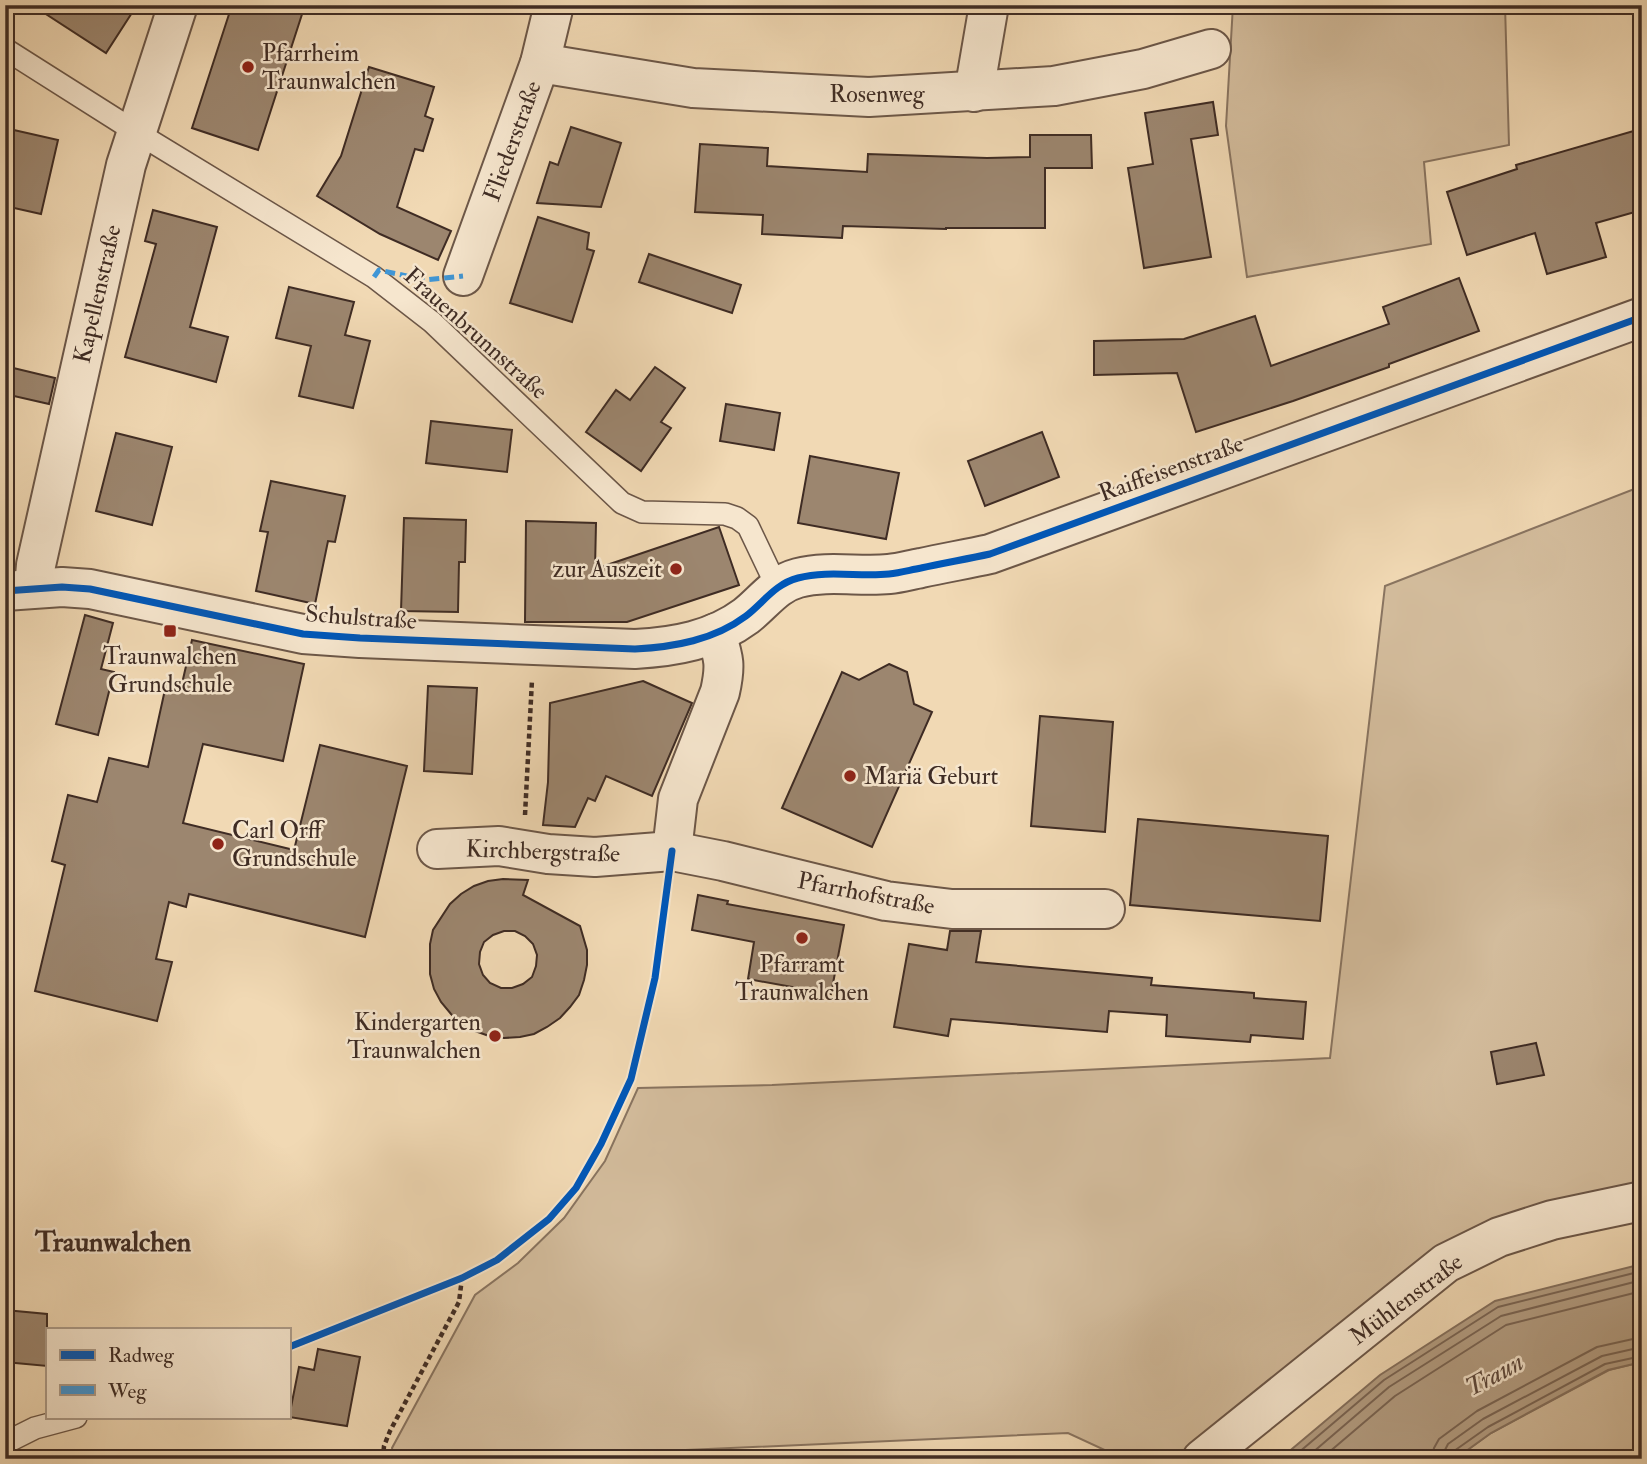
<svg xmlns="http://www.w3.org/2000/svg" width="1647" height="1464" viewBox="0 0 1647 1464" font-family="'IM FELL Double Pica',serif">
  <style>
    .green { fill: #d3bc9c; stroke: #897460; stroke-width: 2 }
    .water { fill: #b49e83; stroke: #85705d; stroke-width: 2 }
    .lines { fill: none; stroke-linecap: round; stroke-linejoin: round }
    .shore { stroke: #7a6554; stroke-width: 2 }
    .building { fill: #9c866f; stroke: #3f2c24; stroke-width: 2; fill-rule: evenodd }
    .service-casing { stroke: #6c5748; stroke-width: 24 }
    .minor-casing { stroke: #6c5748; stroke-width: 42 }
    .path { stroke: #3f2c24; stroke-width: 4.5; stroke-dasharray: 5 3.5; stroke-linecap: butt }
    .service { stroke: #f6e6ce; stroke-width: 21 }
    .minor { stroke: #f6e6ce; stroke-width: 38 }
    .quiet { stroke: #3f96d6; stroke-width: 5; stroke-dasharray: 10 5; stroke-linecap: butt }
    .cycleway-casing { stroke: #f6e6ce; stroke-width: 11 }
    .cycleway { stroke: #0057b8; stroke-width: 7 }
    .poi-dot { fill: #8f2418; stroke: #f6e6ce; stroke-width: 2.5 }
    .labels { text-anchor: middle; stroke-width: 5; stroke-linejoin: round; paint-order: stroke }
    .poi-label { font-size: 24px; fill: #3f2c24; stroke: #f6e6ce; text-anchor: start }
    .street-label { font-size: 24px; fill: #3f2c24; stroke: #f6e6ce }
    .water-label { font-size: 26px; font-style: italic; fill: #5c483c; stroke: #f6e6ce }
    .quarter-label { font-size: 28px; font-weight: bold; fill: #3f2c24; stroke: #f6e6ce }
  </style>
  <rect width="100%" height="100%" fill="#f1d9b4"/>
  <filter id="stains"><feTurbulence type="fractalNoise" baseFrequency=".00286" numOctaves="4"/><feColorMatrix values="0 0 0 0 .2 0 0 0 0 .09 0 0 0 0 .02 0 0 0 .5 -.17"/></filter>
  <radialGradient id="worn" r=".72"><stop offset=".6" stop-color="#630" stop-opacity="0"/><stop offset="1" stop-color="#630" stop-opacity=".3"/></radialGradient>
  <g class="green">
    <path d="M1233,5H1505L1509,145L1424,162L1431,244L1247,277L1226,126Z"/>
    <path d="M1642,486V878L1637,896L1642,907V1186L1440,1251L1178,1459H1124L1068,1433L619,1453L617,1459H394L392,1448L475,1295L518,1263L564,1218L605,1161L638,1088L772,1085L1330,1058L1385,586Z"/>
    <path d="M1642,1362V1459H1455L1491,1433L1609,1370Z"/>
  </g>
  <path class="water" d="M1642,1264V1362L1608,1370L1491,1433L1455,1459H1280L1380,1375L1495,1301Z"/>
  <g class="lines">
    <g class="shore">
      <path d="M1291,1459L1384,1380L1498,1307L1642,1271"/>
      <path d="M1305,1459L1389,1387L1501,1316L1642,1280"/>
      <path d="M1321,1459L1395,1396L1506,1325L1642,1291"/>
      <path d="M1432,1459L1434,1448L1439,1439L1477,1411L1597,1347L1642,1337"/>
      <path d="M1443,1459L1444,1452L1448,1444L1483,1419L1602,1356L1642,1347"/>
      <path d="M1452,1459L1454,1451L1488,1427L1605,1364L1642,1356"/>
    </g>
  </g>
  <g class="building">
    <path d="M32,5H137L106,53Z"/>
    <path d="M232,5H305L258,150L192,128Z"/>
    <path d="M369,67L434,87L425,116L433,119L423,151L415,149L397,207L451,231L438,260L380,234L317,196L341,156Z"/>
    <path d="M1213,102L1218,135L1191,139L1211,257L1144,268L1128,168L1153,164L1145,113Z"/>
    <path d="M571,127L621,143L601,207L537,203L550,162L558,165Z"/>
    <path d="M5,128L58,140L41,214L5,206Z"/>
    <path d="M1637,130L1642,148V210L1596,223L1606,257L1547,274L1535,233L1467,255L1447,192L1517,169L1516,165Z"/>
    <path d="M1030,135H1091L1092,168H1045V228H946V229L843,226L842,238L762,234L763,215L695,212L700,144L768,148L767,166L867,172L868,154L987,158L1030,157Z"/>
    <path d="M153,210L217,227L190,327L228,337L216,382L125,357L156,244L145,241Z"/>
    <path d="M538,217L589,233L587,249L594,251L572,322L510,303Z"/>
    <path d="M649,254L741,285L732,313L639,282Z"/>
    <path d="M1459,278L1479,331L1389,364V367L1293,401L1196,432L1177,373L1094,375V341L1184,339L1255,316L1271,366L1389,324L1383,307Z"/>
    <path d="M289,287L354,302L345,335L370,341L353,408L299,396L311,346L276,338Z"/>
    <path d="M5,366L55,378L49,404L5,394Z"/>
    <path d="M655,367L685,388L661,422L671,428L641,471L586,432L616,390L630,400Z"/>
    <path d="M726,404L780,413L774,450L720,441Z"/>
    <path d="M431,421L512,430L507,472L426,463Z"/>
    <path d="M1042,432L1059,477L985,506L968,461Z"/>
    <path d="M116,433L172,447L152,525L96,511Z"/>
    <path d="M810,456L899,473L886,539L798,523Z"/>
    <path d="M271,481L345,496L335,542L328,541L315,604L256,591L268,532L260,531Z"/>
    <path d="M404,518L466,520L465,562H459L458,612L401,611Z"/>
    <path d="M526,521L596,523L595,569L719,527L739,585L627,622H525Z"/>
    <path d="M85,615L113,623L101,669L114,672L98,735L56,724Z"/>
    <path d="M192,640L304,664L283,761L203,744L183,823L294,850L320,745L407,766L365,937L189,894L186,907L169,902L156,959L172,962L157,1021L35,991L65,865L52,861L68,795L97,802L109,758L148,767L166,685L181,688Z"/>
    <path d="M889,664L907,672L914,704L932,712L872,847L782,808L842,672L859,680Z"/>
    <path d="M643,681L692,703L652,796L606,776L595,801L588,798L575,827L543,825L548,782L550,703Z"/>
    <path d="M428,686L477,688L472,774L424,771Z"/>
    <path d="M1040,716L1113,722L1105,832L1031,826Z"/>
    <path d="M1138,819L1328,836L1320,921L1130,905Z"/>
    <path d="M503,879L528,880L523,895L580,926L587,950V965L584,980L579,995L570,1007L560,1018L547,1027L534,1034L520,1037L504,1038L489,1036L475,1031L462,1024L451,1014L441,1002L434,989L430,974V944L433,930L450,904L461,894L474,886L488,881ZM504,931H515L525,936L533,944L537,955L536,966L532,977L523,984L512,988H501L490,983L483,975L479,964L480,952L484,942L493,935Z"/>
    <path d="M698,895L728,901L727,904L844,925L831,994L748,979L754,942L692,930Z"/>
    <path d="M950,931H981L976,962L1152,978L1151,985L1254,993V998L1306,1002L1303,1039L1251,1035L1250,1042L1166,1036L1167,1015L1109,1011L1107,1032L951,1019L948,1036L894,1027L909,944L947,950Z"/>
    <path d="M1536,1043L1544,1075L1497,1084L1491,1052Z"/>
    <path d="M5,1310L47,1314V1366L5,1362Z"/>
    <path d="M318,1349L360,1357L347,1426L289,1417L299,1367L314,1370Z"/>
  </g>
  <g class="lines">
    <defs>
      <g id="service">
        <path d="M5,49L136,132L374,277L432,322L622,503L642,512L725,514L737,518L748,526L777,587"/>
        <path d="M5,1443L35,1428L76,1417"/>
      </g>
      <g id="minor">
        <path d="M540,63L693,88L869,97L1054,86L1143,69L1211,49"/>
        <path d="M974,92L989,5"/>
        <path d="M463,276L540,63L554,5"/>
        <path d="M34,588L36,565L126,165L178,5"/>
        <path d="M5,591L62,587L90,589L303,634L360,638L635,649C674,647 714,640 746,616C764,602 775,584 798,578C828,570 859,577 889,574C900,573 910,570 921,568C944,563 967,559 990,554L1642,317"/>
        <path d="M437,849L499,846L548,854L595,857L672,851L723,861L886,901L952,909H1105"/>
        <path d="M672,851L678,799L720,692C726,665 724,659 716,633"/>
        <path d="M1202,1459L1446,1263L1499,1237L1552,1220L1642,1201"/>
      </g>
    </defs>
    <use href="#service" class="service-casing"/>
    <use href="#minor" class="minor-casing"/>
    <g class="path">
      <path d="M525,815L532,680"/>
      <path d="M383,1459L384,1446L390,1431L459,1302L462,1278"/>
    </g>
    <use href="#service" class="service"/>
    <use href="#minor" class="minor"/>
    <path class="quiet" d="M374,277L379,270L425,280L463,276"/>
    <defs>
      <g id="cycleway">
        <path d="M5,591L62,587L90,589L303,634L360,638L635,649C674,647 714,640 746,616C764,602 775,584 798,578C828,570 859,577 889,574C900,573 910,570 921,568C944,563 967,559 990,554L1642,317"/>
        <path d="M289,1347L462,1278L497,1260L549,1219L576,1188L601,1144L631,1079L655,978L672,851"/>
      </g>
    </defs>
    <use href="#cycleway" class="cycleway-casing"/>
    <use href="#cycleway" class="cycleway"/>
  </g>
  <g class="poi-dot">
    <circle cx="248" cy="67" r="7"/>
    <circle cx="676" cy="569" r="7"/>
    <rect x="163" y="624" width="14" height="14" rx="3.5"/>
    <circle cx="850" cy="776" r="7"/>
    <circle cx="218" cy="844" r="7"/>
    <circle cx="802" cy="938" r="7"/>
    <circle cx="495" cy="1036" r="7"/>
  </g>
  <g class="labels">
    <g class="poi-label">
      <text x="262" y="61">Pfarrheim<tspan x="262" dy="28">Traunwalchen</tspan></text>
      <text x="662" y="577" text-anchor="end">zur Auszeit</text>
      <text x="170" y="664" text-anchor="middle">Traunwalchen<tspan x="170" dy="28">Grundschule</tspan></text>
      <text x="864" y="784">Mariä Geburt</text>
      <text x="232" y="838">Carl Orff<tspan x="232" dy="28">Grundschule</tspan></text>
      <text x="802" y="972" text-anchor="middle">Pfarramt<tspan x="802" dy="28">Traunwalchen</tspan></text>
      <text x="481" y="1030" text-anchor="end">Kindergarten<tspan x="481" dy="28">Traunwalchen</tspan></text>
    </g>
    <g class="street-label">
      <text x="877" y="102">Rosenweg</text>
      <text transform="translate(512 141) rotate(-70)" y="8">Fliederstraße</text>
      <text transform="translate(97 294) rotate(-77)" y="8">Kapellenstraße</text>
      <text transform="translate(476 333) rotate(42)" y="8">Frauenbrunnstraße</text>
      <text transform="translate(1171 468) rotate(-20)" y="8">Raiffeisenstraße</text>
      <text transform="translate(361 617) rotate(4)" y="8">Schulstraße</text>
      <text transform="translate(543 851) rotate(2)" y="8">Kirchbergstraße</text>
      <text transform="translate(866 893) rotate(11)" y="8">Pfarrhofstraße</text>
      <text transform="translate(1406 1299) rotate(-37)" y="8">Mühlenstraße</text>
    </g>
    <g class="water-label">
      <text transform="translate(1494 1374) rotate(-28)" y="9">Traun</text>
    </g>
    <g class="quarter-label">
      <text x="113" y="1251">Traunwalchen</text>
    </g>
  </g>
  <rect width="1647" height="1464" fill="none" stroke="#f1d9b4" stroke-width="28"/>
  <rect x="7" y="7" width="1633" height="1450" fill="none" stroke="#3f2c24" stroke-width="3.5"/>
  <rect x="14" y="14" width="1619" height="1436" fill="none" stroke="#3f2c24" stroke-width="2"/>
  <rect x="46" y="1328" width="245" height="91" fill="#f6e6ce" stroke="#ad9c8a" stroke-width="2"/>
  <rect x="60" y="1350" width="35" height="10" fill="#0057b8" stroke="#ad9c8a" stroke-width="2"/>
  <text x="108" y="1362" font-size="21" fill="#3f2c24">Radweg</text>
  <rect x="60" y="1385" width="35" height="10" fill="#3f96d6" stroke="#ad9c8a" stroke-width="2"/>
  <text x="108" y="1398" font-size="21" fill="#3f2c24">Weg</text>
  <rect width="100%" height="100%" filter="url(#stains)"/>
  <rect width="100%" height="100%" fill="url(#worn)"/>
</svg>
